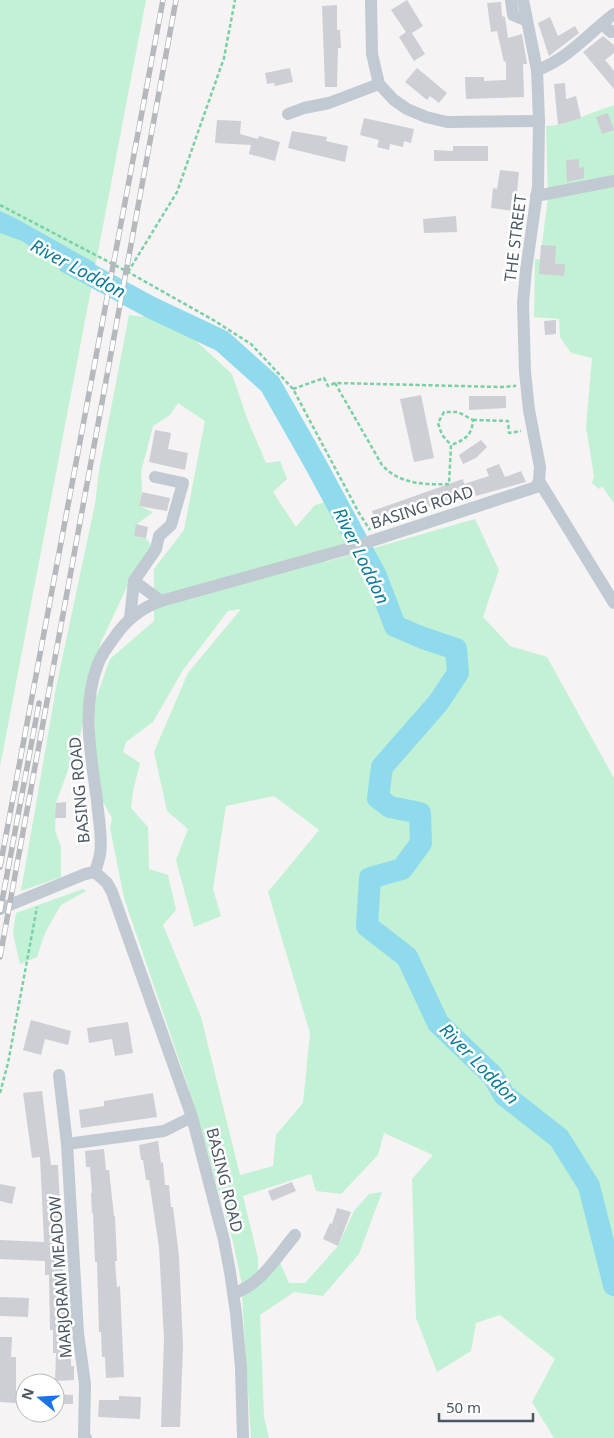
<svg xmlns="http://www.w3.org/2000/svg" width="614" height="1438" viewBox="0 0 614 1438" font-family="'Noto Sans',sans-serif">
  <style>
    .green { fill: #c3f1d5; fill-rule: evenodd }
    .water { fill: #90daee }
    .lines { fill: none; stroke-linecap: round; stroke-linejoin: round }
    .river { stroke: #90daee; stroke-width: 22 }
    .building { fill: #cdcfd5 }
    .path { stroke: #7ad0a6; stroke-width: 2.5; stroke-dasharray: 4 2.5; stroke-linecap: butt }
    .minor { stroke: #c1cad2; stroke-width: 12 }
    .rail-casing { stroke: #b5b8bd; stroke-width: 5.5 }
    .rail { stroke: #fff; stroke-width: 4; stroke-dasharray: 11; stroke-linecap: butt }
    .labels { text-anchor: middle; stroke-width: 5; stroke-linejoin: round; paint-order: stroke }
    .street-label { font-size: 16px; fill: #4a5661; stroke: #fff }
    .water-label { font-size: 18px; font-style: italic; fill: #0c7c9b; stroke: #fff }
  </style>
  <rect width="100%" height="100%" fill="#f5f3f3"/>
  <g class="green">
    <path d="M0,0H146L0,767Z"/>
    <path d="M614,105V503L602,486L599,489L592,483L594,476L586,427L592,358L571,353L560,337L559,319L534,317L535,259H540L548,198L546,126L559,125Z"/>
    <path d="M129,315L159,319L196,341L232,374L248,421L266,463L280,461L287,479L273,492L296,527L315,505L330,501L352,540L325,562L475,519L499,570L483,617L510,646L547,657L614,778V1438H554L532,1402L555,1359L500,1315L476,1323L471,1351L437,1372L416,1318L412,1179L433,1155L384,1133L378,1155L341,1194L316,1191L311,1174L243,1196L258,1258V1282L280,1263L289,1283H305L338,1246L354,1211L369,1194L382,1192L359,1254L323,1296L294,1292L260,1315L264,1417L269,1438H251L241,1280L233,1242L188,1086L124,898L110,828L112,818L102,800L95,753V701L110,659L154,621V569L184,530L205,421L178,403L170,415L153,426L141,472L142,489L139,506L153,512L137,524L135,536L146,538L151,545L134,572L101,642L79,740L56,803L55,830L61,847V877L21,891L56,688L95,504L99,471ZM241,609L188,673L154,752L167,811L188,829L176,860L194,927L221,916L213,889L226,806L274,796L319,830L268,892L310,1033L303,1103L276,1135L273,1166L240,1175L201,1017L163,925L176,910L168,875L149,869L148,827L131,808L133,791L140,763L123,752L126,742L153,722L183,670L228,611Z"/>
    <path d="M83,889L86,891L61,905L45,933L37,957L20,964L13,934L16,913Z"/>
  </g>
  <path class="water" d="M0,211L19,220L95,263L92,281L48,258L22,241L0,233Z"/>
  <g class="lines">
    <path class="river" d="M67,262L150,307L222,341L270,384L316,465L376,576L395,626L423,638L456,649L458,673L438,703L382,767L378,798L390,807L420,813L421,843L402,869L370,878L367,926L407,957L438,1023L493,1076L504,1095L559,1138L589,1186L614,1285"/>
  </g>
  <g class="building">
    <path d="M407,0L423,26L412,33L425,54L414,61L399,37L406,32L391,10Z"/>
    <path d="M501,2L502,16L505,17L508,38L522,34L527,64H523L524,97L466,99L465,77H484V81L506,80V61L504,62L497,31L491,32L487,3Z"/>
    <path d="M337,5V30H340L341,48H338L337,87H325L322,6Z"/>
    <path d="M550,17L558,36L575,26L579,33L549,56L538,23Z"/>
    <path d="M603,36L614,45V53L605,60L614,71V89L583,52Z"/>
    <path d="M290,68L293,82L275,86L274,83L267,84L265,73Z"/>
    <path d="M417,68L447,93L439,103L430,96L427,100L405,82Z"/>
    <path d="M565,83L566,99L576,96L581,118L558,125L554,84Z"/>
    <path d="M608,113L614,130L602,134L596,117Z"/>
    <path d="M364,118L414,129L411,143L404,141L403,147L390,144L389,150L377,147L379,140L360,135Z"/>
    <path d="M217,120L241,121L240,134L258,139L259,136L280,142L275,161L249,154L251,145L215,143Z"/>
    <path d="M292,131L327,137L326,141L348,146L345,162L288,148Z"/>
    <path d="M453,146H488V161H434V150L453,151Z"/>
    <path d="M579,159V168L584,167V178L567,182L566,160Z"/>
    <path d="M500,170L519,172L515,211L491,208L493,188L497,189Z"/>
    <path d="M456,216L457,232L424,233L423,219Z"/>
    <path d="M541,245L556,246L555,264H565L564,276L539,274Z"/>
    <path d="M556,320V334L545,335L544,321Z"/>
    <path d="M421,395L434,458L414,462L400,399Z"/>
    <path d="M469,396H506V408L469,410Z"/>
    <path d="M155,430L171,433L168,449L188,453L185,470L149,462Z"/>
    <path d="M481,440L487,447L476,458L463,464L459,455Z"/>
    <path d="M499,464L505,477L521,471L526,482L476,496L474,491L377,525L372,511L463,479L464,484L489,476L486,469Z"/>
    <path d="M142,492L170,498L167,511L139,506Z"/>
    <path d="M136,524L148,527L146,538L134,536Z"/>
    <path d="M66,802V818H55L56,803Z"/>
    <path d="M31,1020L71,1031L68,1045L45,1039L41,1055L23,1050Z"/>
    <path d="M128,1022L133,1053L115,1056L112,1039L89,1043L87,1028Z"/>
    <path d="M42,1091L51,1165H58L64,1288H67L69,1336H70L71,1341V1366H74V1380L55,1381L56,1353H53V1330H50L49,1275H45V1261L0,1259V1240L44,1242L40,1157L32,1158L23,1093Z"/>
    <path d="M153,1093L157,1117L81,1128L79,1110L104,1106V1101Z"/>
    <path d="M158,1141L161,1163L163,1162L165,1185H169L171,1207H173L179,1256L183,1346L180,1427H161L164,1339L159,1247L149,1180H146L143,1160H141L139,1145Z"/>
    <path d="M104,1149L106,1170H109L114,1216H115L117,1261H115L117,1287L120,1286L124,1377L106,1378L105,1357H102L101,1332H99L97,1262H95L93,1213H92L91,1193H92L90,1167H86L85,1151Z"/>
    <path d="M292,1182L296,1191L272,1201L268,1191Z"/>
    <path d="M0,1184L16,1187L12,1204L0,1201Z"/>
    <path d="M337,1208L351,1212L338,1246L323,1239L330,1223L332,1224Z"/>
    <path d="M0,1297L29,1298L28,1317L0,1316Z"/>
    <path d="M0,1337H12L11,1357H16V1403L0,1402Z"/>
    <path d="M55,1394L73,1395V1404H55Z"/>
    <path d="M119,1396L141,1397L140,1419L98,1417L99,1400H119Z"/>
  </g>
  <g class="lines">
    <g class="path">
      <path d="M0,205L128,272L215,321L251,344L293,389L359,513L370,530"/>
      <path d="M128,272L177,192L224,58L235,0"/>
      <path d="M335,383L382,465C399,484 425,485 449,484L451,445L442,435L438,423L444,412H458L473,420C472,435 465,440 451,445"/>
      <path d="M293,389L324,378L328,386L335,383L502,387L515,386L514,385"/>
      <path d="M473,420L508,421L509,433L521,431"/>
      <path d="M0,1093L8,1063L37,907"/>
    </g>
    <g class="minor">
      <path d="M371,0L372,54L379,84L394,100L407,109L426,117L447,122L539,121"/>
      <path d="M511,0L513,15L527,21"/>
      <path d="M602,24L611,32L614,31"/>
      <path d="M537,70C567,60 590,32 614,14"/>
      <path d="M288,114L304,108L329,103L379,84"/>
      <path d="M536,196L614,181"/>
      <path d="M539,481L614,603"/>
      <path d="M134,581L161,601"/>
      <path d="M130,619L134,581L156,549L159,536L171,525L183,483L155,477"/>
      <path d="M95,872C97,866 99,860 100,854C103,837 98,817 97,800C91,756 81,707 98,664C101,655 108,646 114,638C126,620 140,608 161,601L347,549L530,489L536,487L539,481L540,467L529,410L525,372L523,303L526,270L538,186L539,121L537,70L523,0"/>
      <path d="M95,872L107,883L112,892L192,1117L224,1240L230,1272L236,1313L241,1368L243,1438"/>
      <path d="M0,909L85,874L95,872"/>
      <path d="M59,1075L67,1144"/>
      <path d="M234,1293C260,1286 278,1255 295,1235"/>
      <path d="M86,1438H84L85,1384L78,1333L67,1144L164,1131L192,1117"/>
    </g>
    <defs>
      <g id="rail">
        <path d="M0,867L163,0"/>
        <path d="M0,912L39,703"/>
        <path d="M0,957L176,0"/>
      </g>
    </defs>
    <use href="#rail" class="rail-casing"/>
    <use href="#rail" class="rail"/>
  </g>
  <g class="labels">
    <g class="street-label">
      <text transform="translate(515 238) rotate(-83)" y="6">THE STREET</text>
      <text transform="translate(422 507) rotate(-18)" y="6">BASING ROAD</text>
      <text transform="translate(79 790) rotate(-95)" y="6">BASING ROAD</text>
      <text transform="translate(225 1180) rotate(76)" y="6">BASING ROAD</text>
      <text transform="translate(60 1277) rotate(-94)" y="6">MARJORAM MEADOW</text>
    </g>
    <g class="water-label">
      <text transform="translate(78 269) rotate(28)" y="6">River Loddon</text>
      <text transform="translate(361 556) rotate(64)" y="6">River Loddon</text>
      <text transform="translate(479 1064) rotate(46)" y="6">River Loddon</text>
    </g>
  </g>
  <g transform="translate(40 1398) rotate(288)"><circle r="24" fill="#ffffff" stroke="#b7bbc0"/>
  <path d="M0-4L9 19L0 12L-9 19Z" fill="#1a73e8"/>
  <text y="-8" font-size="14" font-weight="bold" text-anchor="middle" fill="#4a5661">N</text>
  </g>
  <path d="M439 1413v8h94v-8" fill="none" stroke="#4a5661" stroke-width="2.5"/>
  <text x="446" y="1413" font-size="15" fill="#4a5661" stroke="#ffffff" stroke-width="4" paint-order="stroke">50 m</text>
</svg>
